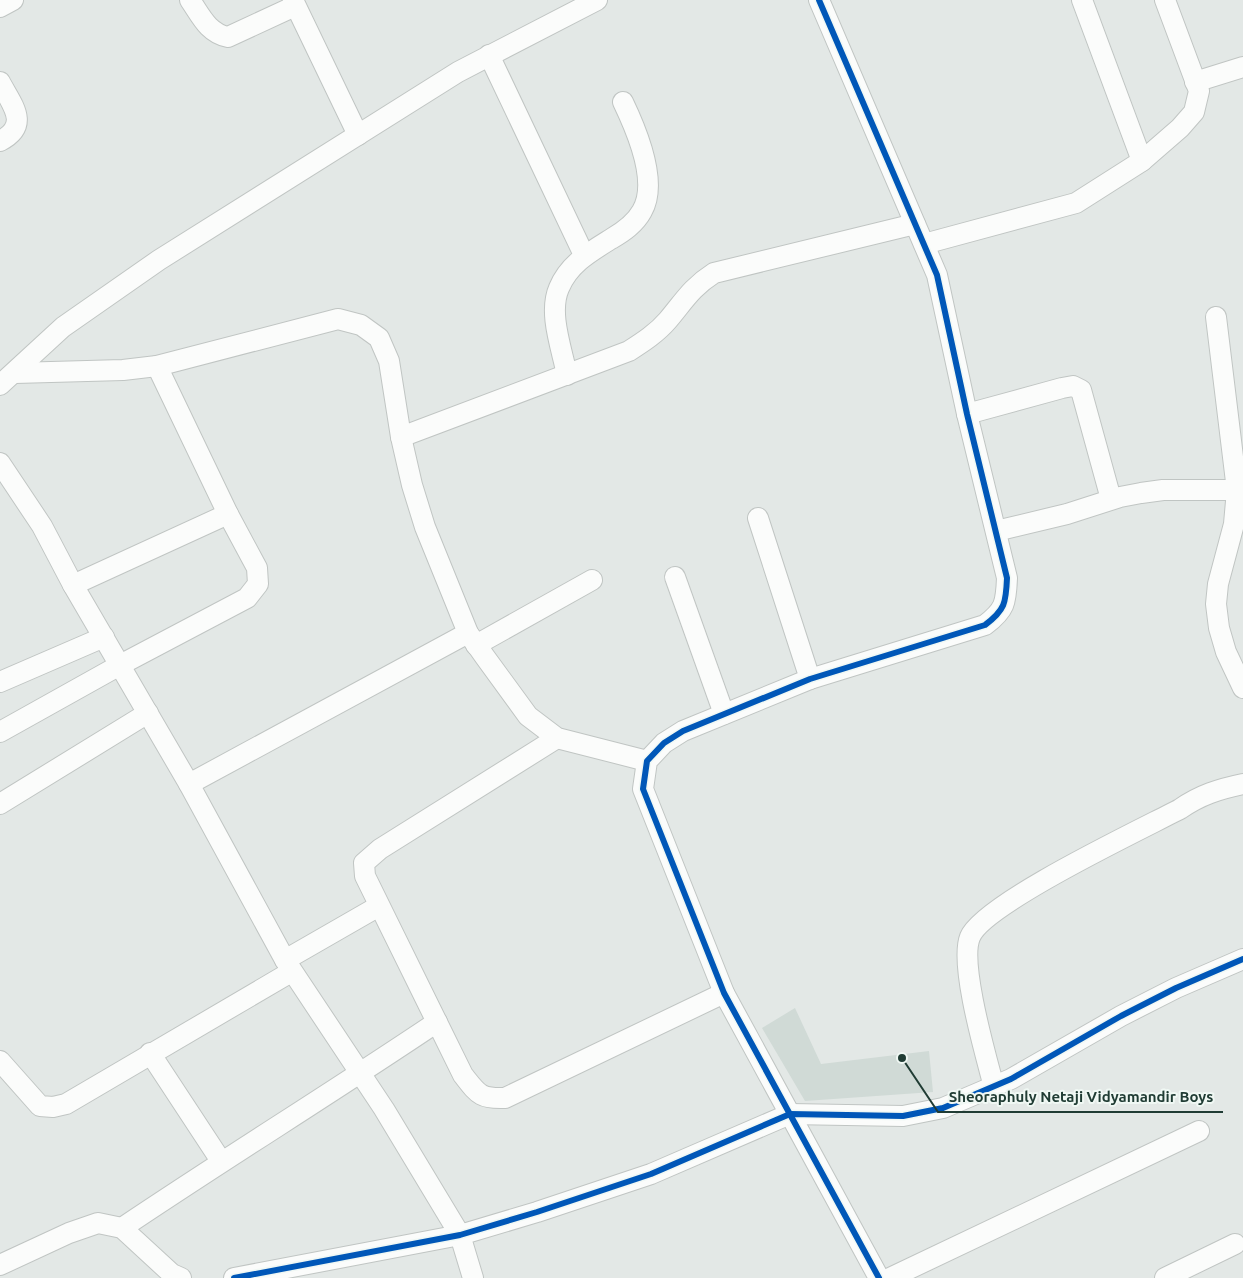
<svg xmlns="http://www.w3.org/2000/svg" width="1243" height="1278" viewBox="0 0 1243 1278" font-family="Ubuntu,sans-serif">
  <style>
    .built { fill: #d0dad6 }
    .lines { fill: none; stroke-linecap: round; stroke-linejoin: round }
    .minor-casing { stroke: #c0c5c3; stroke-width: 22 }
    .minor { stroke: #fbfcfb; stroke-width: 20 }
    .cycleway-casing { stroke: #f0f8f4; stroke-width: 9 }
    .cycleway { stroke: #0057b8; stroke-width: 6 }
    .leader { fill: none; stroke: #203c34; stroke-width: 2 }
    .callout-dot { fill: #203c34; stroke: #f0f8f4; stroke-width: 2 }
    .callout-label { font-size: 15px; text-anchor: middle; font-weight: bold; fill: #203c34; stroke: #f0f8f4; stroke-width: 4; stroke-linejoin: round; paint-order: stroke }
  </style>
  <rect width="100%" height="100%" fill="#e3e8e6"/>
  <path class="built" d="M795,1008L821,1064L929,1051L933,1092L805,1101L762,1028Z"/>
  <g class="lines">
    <defs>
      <g id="minor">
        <path d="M190,0C201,16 208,33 228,37L295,6"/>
        <path d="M293,0L358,135"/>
        <path d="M819,0L937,275L967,414L1007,578C1006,603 1005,610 985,625L810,679L683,731L664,743L647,761L643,789L724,993L879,1278"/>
        <path d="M1082,0L1142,161"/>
        <path d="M0,7L13,0"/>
        <path d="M489,55L584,255"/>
        <path d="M0,82C12,105 31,125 0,141"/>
        <path d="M1195,82L1243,67"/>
        <path d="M924,244L1076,203L1142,161L1180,128L1194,112L1199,91L1165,0"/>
        <path d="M1216,317L1237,490L1234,524L1218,584L1216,604L1219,628L1226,652L1243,688"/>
        <path d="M15,373L123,370L157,366L338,319L361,325L379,338L389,361L401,437L412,485L425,527L468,633L485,657L528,716L557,738L647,761"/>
        <path d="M567,375C562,349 548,313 559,288C569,264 590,252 611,239C623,232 635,224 642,211C659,182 636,129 623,102"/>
        <path d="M0,385L63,327L159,260L458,72L597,0"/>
        <path d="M967,414L1062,388L1073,386L1081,390L1111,499"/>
        <path d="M401,437L629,351C643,342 657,333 668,320C684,301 692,287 714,273L915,224"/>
        <path d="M0,463L42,526L73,585L189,784L285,960L384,1109L460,1235L473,1278"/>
        <path d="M758,518L810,679"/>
        <path d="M996,531L1067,514L1120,497L1141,493L1163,490H1237"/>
        <path d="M675,577L724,714"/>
        <path d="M73,585L228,514"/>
        <path d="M476,645L592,580"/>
        <path d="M0,682L104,637"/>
        <path d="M0,732L120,665L247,598L258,584L257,568L228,514L157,366"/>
        <path d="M557,738L380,849L364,863L365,876L463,1075C478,1094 480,1099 505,1098L724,993"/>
        <path d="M189,784L468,633"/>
        <path d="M0,804L148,713"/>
        <path d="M285,960L379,906"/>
        <path d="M150,1053L221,1161"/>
        <path d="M0,1061L40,1106L53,1107L66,1104L291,972"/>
        <path d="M994,1087C986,1056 959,964 970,937C983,904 1142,829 1180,809C1200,795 1219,789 1243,784"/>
        <path d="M122,1228C226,1158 333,1092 437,1022"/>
        <path d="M0,1265L69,1233L98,1223L122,1228L172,1274L181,1278"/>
        <path d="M234,1278L460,1235L537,1212L651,1174L790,1114L903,1116L943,1108L1011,1079L1121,1016L1176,988L1243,959"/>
        <path d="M890,1278L1199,1131"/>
        <path d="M1165,1278L1235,1244"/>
      </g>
    </defs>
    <use href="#minor" class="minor-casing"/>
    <use href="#minor" class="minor"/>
    <defs>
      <g id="cycleway">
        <path d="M819,0L937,275L967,414L1007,578C1006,603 1005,610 985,625L810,679L683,731L664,743L647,761L643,789L724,993L879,1278"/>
        <path d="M234,1278L460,1235L537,1212L651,1174L790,1114L903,1116L943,1108L1011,1079L1121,1016L1176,988L1243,959"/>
      </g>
    </defs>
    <use href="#cycleway" class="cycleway-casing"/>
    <use href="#cycleway" class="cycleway"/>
  </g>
  <path class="leader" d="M902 1058L938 1112H1223"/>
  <circle class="callout-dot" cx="902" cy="1058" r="5"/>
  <g class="callout-label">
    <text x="1081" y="1102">Sheoraphuly Netaji Vidyamandir Boys</text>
  </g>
</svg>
